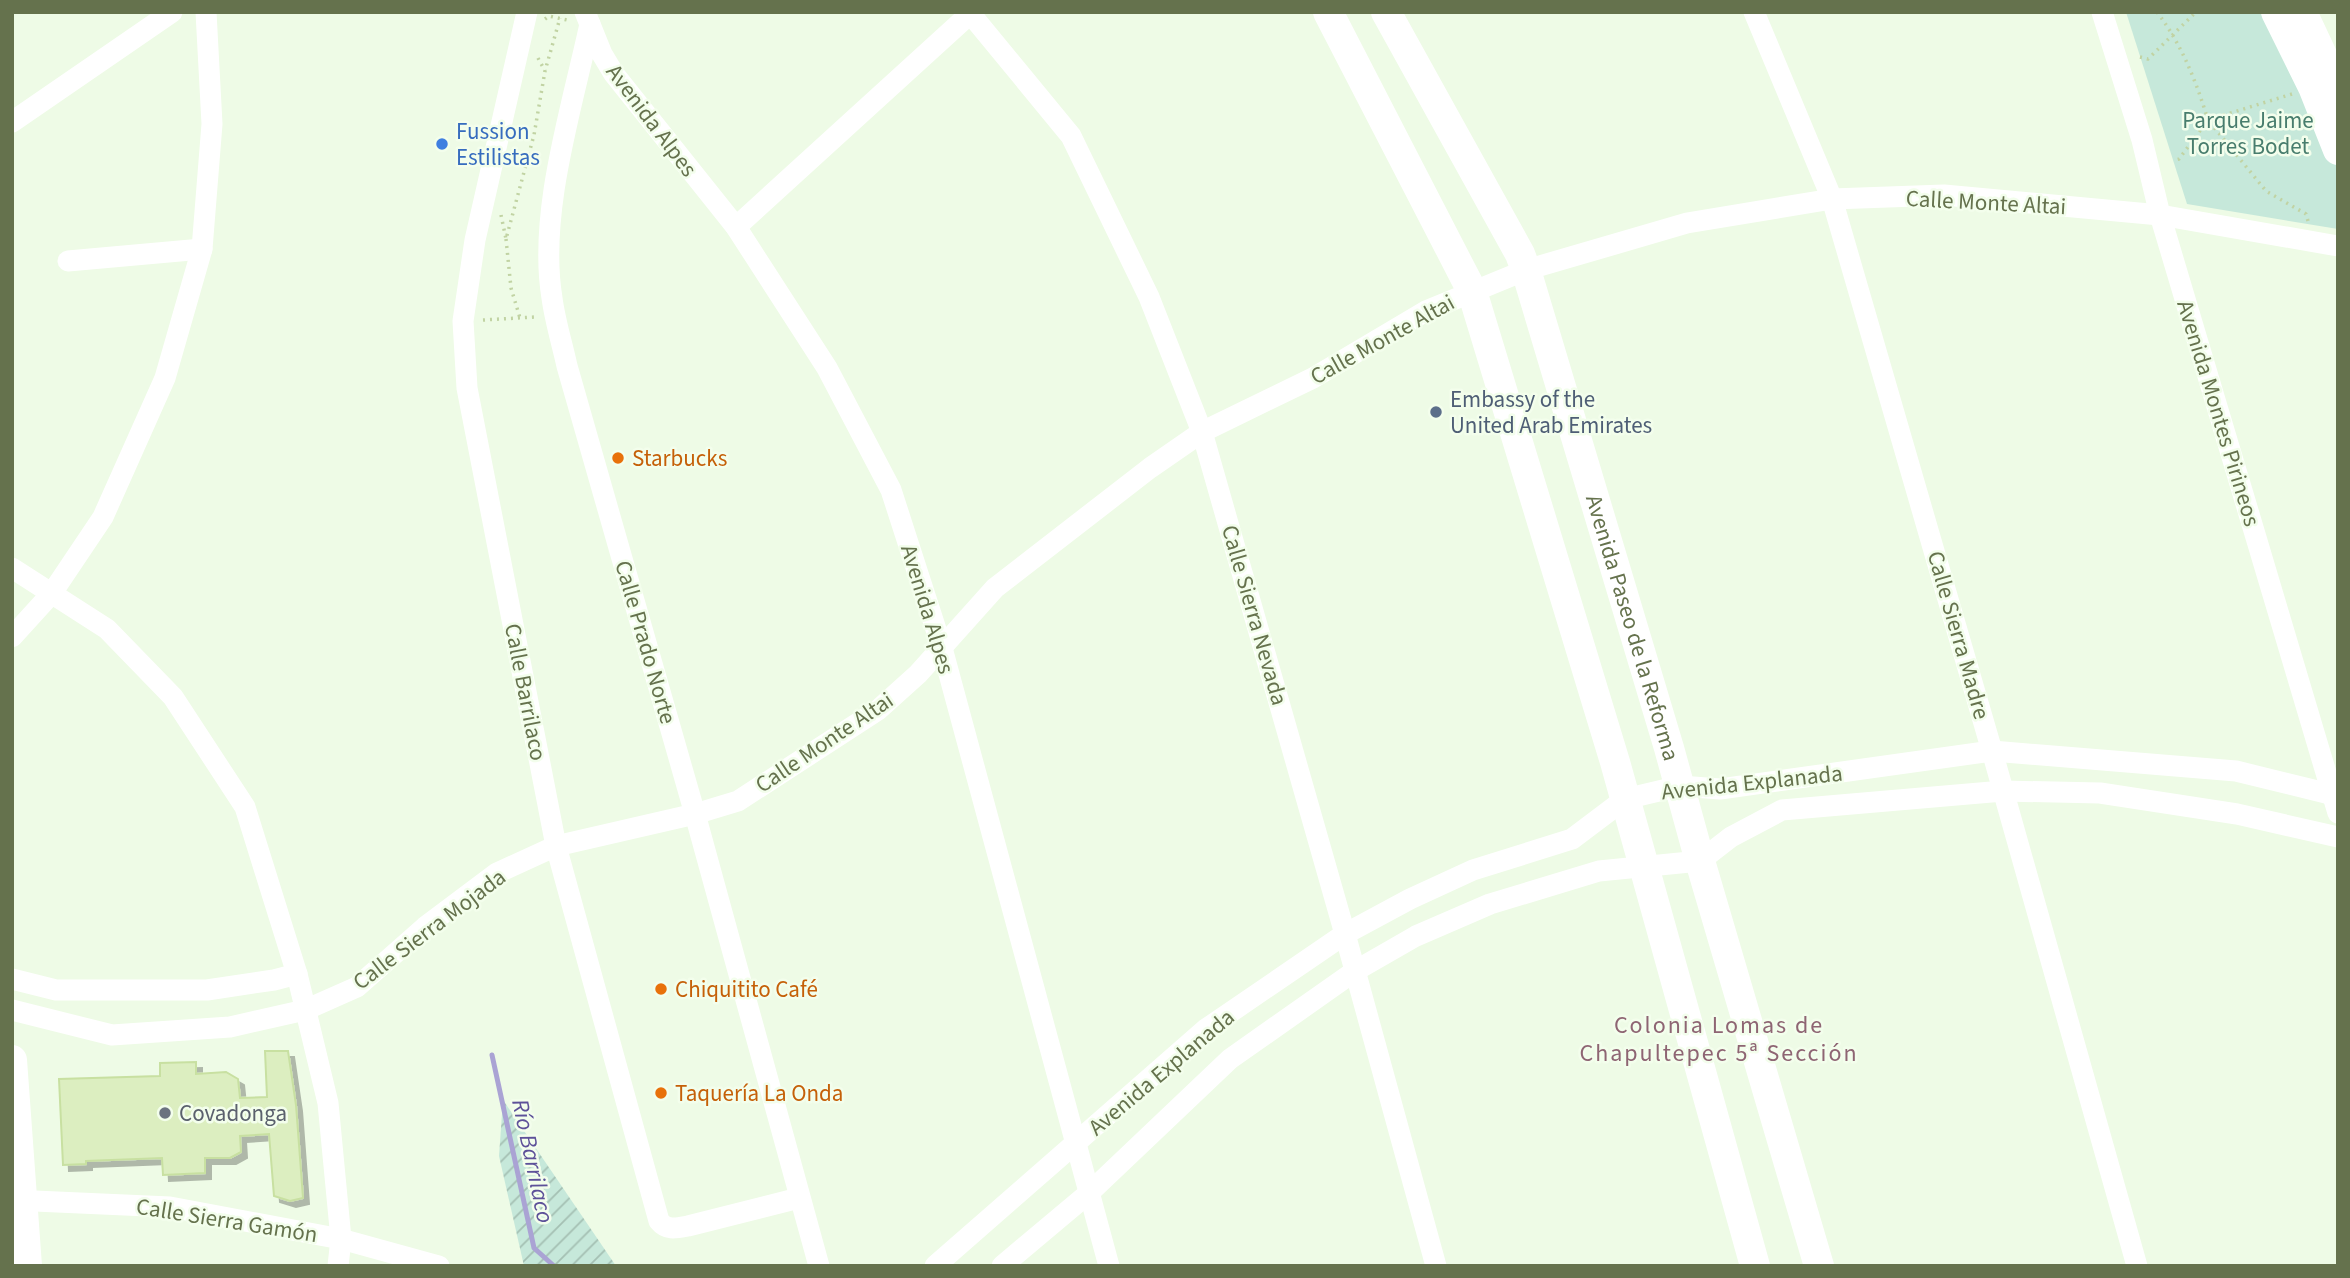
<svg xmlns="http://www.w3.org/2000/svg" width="2350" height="1278" viewBox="0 0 2350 1278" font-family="'Source Sans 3',sans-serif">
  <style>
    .green { fill: #c6e8da }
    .garden { fill: url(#garden-furrows) }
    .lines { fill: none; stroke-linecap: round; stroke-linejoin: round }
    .stream { stroke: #aaa3d4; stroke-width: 5 }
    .building { fill: #dceec0; stroke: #c8e0a1; stroke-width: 2; filter: url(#shadow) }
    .path { stroke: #c1d3a3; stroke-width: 3.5; stroke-dasharray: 2 5; stroke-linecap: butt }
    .street { stroke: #fff; stroke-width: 21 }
    .secondary { stroke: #fff; stroke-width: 30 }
    .shop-dot { fill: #3f7fe0; stroke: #f3feec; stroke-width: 2.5 }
    .service-dot { fill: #5c6f8a; stroke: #f3feec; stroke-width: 2.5 }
    .food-dot { fill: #e8710a; stroke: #f3feec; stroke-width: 2.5 }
    .worship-dot { fill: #6b7280; stroke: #f3feec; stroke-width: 2.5 }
    .labels { text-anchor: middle; stroke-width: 5; stroke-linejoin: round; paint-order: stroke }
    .street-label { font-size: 23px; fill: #65724d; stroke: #f3feec }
    .park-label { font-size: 23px; fill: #487d6d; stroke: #f3feec }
    .shop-label { font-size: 23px; fill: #366cbe; stroke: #f3feec; text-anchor: start }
    .service-label { font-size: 23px; fill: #4e5e75; stroke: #f3feec; text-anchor: start }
    .food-label { font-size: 23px; fill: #c56008; stroke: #f3feec; text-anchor: start }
    .worship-label { font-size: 23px; fill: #5b616d; stroke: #f3feec; text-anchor: start }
    .neighbourhood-label { font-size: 24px; letter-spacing: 2px; fill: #8e6573; stroke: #f3feec }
    .water-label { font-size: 24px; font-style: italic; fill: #5d5199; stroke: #f3feec }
  </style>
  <defs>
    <pattern id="garden-furrows" width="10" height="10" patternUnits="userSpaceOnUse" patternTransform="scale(1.75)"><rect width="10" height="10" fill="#c6e8da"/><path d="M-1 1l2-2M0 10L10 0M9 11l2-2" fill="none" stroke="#a4c0b3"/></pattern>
    <filter id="shadow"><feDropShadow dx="6" dy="6" stdDeviation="0" flood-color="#0004"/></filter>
  </defs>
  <rect width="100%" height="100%" fill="#eefbe6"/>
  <path class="green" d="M2126,12H2276L2338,150V229L2187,204Z"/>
  <path class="garden" d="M503,1100L616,1266H524L499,1156Z"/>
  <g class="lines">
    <path class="stream" d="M492,1055L534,1248L554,1266"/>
  </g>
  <path class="building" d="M265,1051H288L296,1105L303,1198L290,1201L274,1196L269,1134L240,1136L241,1152L230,1158H205V1173L163,1175L162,1158L86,1161V1164L63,1165L59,1079L160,1076V1063L196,1062V1074L226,1072L238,1079L240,1098L267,1097Z"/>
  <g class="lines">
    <g class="path">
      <path d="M2157,12C2182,45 2196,81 2208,120L2179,159L2175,160"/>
      <path d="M545,19L549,16L567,20"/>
      <path d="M2140,57L2148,59L2196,12"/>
      <path d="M538,58L545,71"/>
      <path d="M2292,94L2208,120L2266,191L2306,214L2308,221"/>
      <path d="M501,215L506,239L534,135L545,71L560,18"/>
      <path d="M506,239L511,288L520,318"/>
      <path d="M483,320L535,317"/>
    </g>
    <g class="street">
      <path d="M527,12L475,240L463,321L467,388L556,846L659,1221C667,1231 677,1228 688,1226L799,1198"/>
      <path d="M585,12L602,54L614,74L736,227L827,368L891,490L942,648L1109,1266"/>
      <path d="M969,12L1071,136L1149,297L1202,432L1345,934L1436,1266"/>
      <path d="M1754,12L1832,199L1992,751L2137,1266"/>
      <path d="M2102,12L2142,140L2160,215L2338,813"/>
      <path d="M590,24C572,108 538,213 552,298C555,321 562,343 567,366L695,814L819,1266"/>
      <path d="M12,122L172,12"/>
      <path d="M736,227L972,12"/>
      <path d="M68,261L202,249"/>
      <path d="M12,568L107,629L173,697L245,807L297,974L328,1103L341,1239L338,1266"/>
      <path d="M12,637L52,593L103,517L165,378L202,249L212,124L206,12"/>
      <path d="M12,979L56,990H207L274,980L297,974"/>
      <path d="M12,1010L112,1035L230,1027L305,1010L357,987L425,927L497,873L556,846L695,814L738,801L878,710L918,674L995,588L1150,468L1202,432L1313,378L1426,311L1526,270L1687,223L1832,199L1944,195L2160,215L2338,246"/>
      <path d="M12,1200L170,1207L341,1239L439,1266"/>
      <path d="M935,1266L1206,1029L1345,934L1410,899L1473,870L1572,839L1625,799L1680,786L1720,789L1992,751L2236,771L2338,796"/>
      <path d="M1002,1266L1089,1193L1230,1059L1355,971L1416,936L1490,904L1599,871L1700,861L1731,837L1782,810L2003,791L2100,793L2237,814L2338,837"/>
    </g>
    <g class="secondary">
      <path d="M1328,12L1472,291L1615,762L1755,1266"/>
      <path id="s1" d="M1386,12L1520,254L1526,270L1669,748L1700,861L1819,1266"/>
      <path d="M2276,12L2313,87L2338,150"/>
      <path d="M2302,12L2338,89"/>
      <path d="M12,1060L27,1266"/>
    </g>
  </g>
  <circle class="shop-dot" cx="442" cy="144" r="7"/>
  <circle class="service-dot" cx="1436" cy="412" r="7"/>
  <g class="food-dot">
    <circle cx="618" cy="458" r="7"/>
    <circle cx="661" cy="989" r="7"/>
    <circle cx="661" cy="1093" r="7"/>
  </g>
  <circle class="worship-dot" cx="165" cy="1113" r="7"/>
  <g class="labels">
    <g class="street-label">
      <text transform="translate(652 120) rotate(53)" y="8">Avenida Alpes</text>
      <text transform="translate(1986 202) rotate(3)" y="8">Calle Monte Altai</text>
      <text transform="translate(1382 339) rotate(-29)" y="8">Calle Monte Altai</text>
      <text transform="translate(2219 413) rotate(73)" y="8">Avenida Montes Pirineos</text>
      <text transform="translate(928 609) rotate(73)" y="8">Avenida Alpes</text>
      <text transform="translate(1255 615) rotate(74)" y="8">Calle Sierra Nevada</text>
      <text dy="8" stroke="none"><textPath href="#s1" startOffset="667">Avenida Paseo de la Reforma</textPath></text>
      <text transform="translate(1959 635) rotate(74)" y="8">Calle Sierra Madre</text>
      <text transform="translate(646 642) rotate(74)" y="8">Calle Prado Norte</text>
      <text transform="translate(526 692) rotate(79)" y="8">Calle Barrilaco</text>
      <text transform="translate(824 742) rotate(-34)" y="8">Calle Monte Altai</text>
      <text transform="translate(1752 782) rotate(-6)" y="8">Avenida Explanada</text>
      <text transform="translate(429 929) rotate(-37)" y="8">Calle Sierra Mojada</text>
      <text transform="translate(1161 1072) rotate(-40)" y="8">Avenida Explanada</text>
      <text transform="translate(227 1220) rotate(9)" y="8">Calle Sierra Gamón</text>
    </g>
    <g class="park-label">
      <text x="2248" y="128">Parque Jaime<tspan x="2248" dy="26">Torres Bodet</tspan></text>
    </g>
    <g class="shop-label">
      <text x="456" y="139">Fussion<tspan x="456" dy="26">Estilistas</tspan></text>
    </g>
    <g class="service-label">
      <text x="1450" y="407">Embassy of the<tspan x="1450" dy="26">United Arab Emirates</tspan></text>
    </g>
    <g class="food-label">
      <text x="632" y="466">Starbucks</text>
      <text x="675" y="997">Chiquitito Café</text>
      <text x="675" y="1101">Taquería La Onda</text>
    </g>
    <g class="worship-label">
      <text x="179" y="1121">Covadonga</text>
    </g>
    <g class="neighbourhood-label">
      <text x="1719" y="1033">Colonia Lomas de<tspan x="1719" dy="28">Chapultepec 5ª Sección</tspan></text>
    </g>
    <g class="water-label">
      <text transform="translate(533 1161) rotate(78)" y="8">Río Barrilaco</text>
    </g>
  </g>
  <rect width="2350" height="1278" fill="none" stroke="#65724d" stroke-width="28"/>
</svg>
